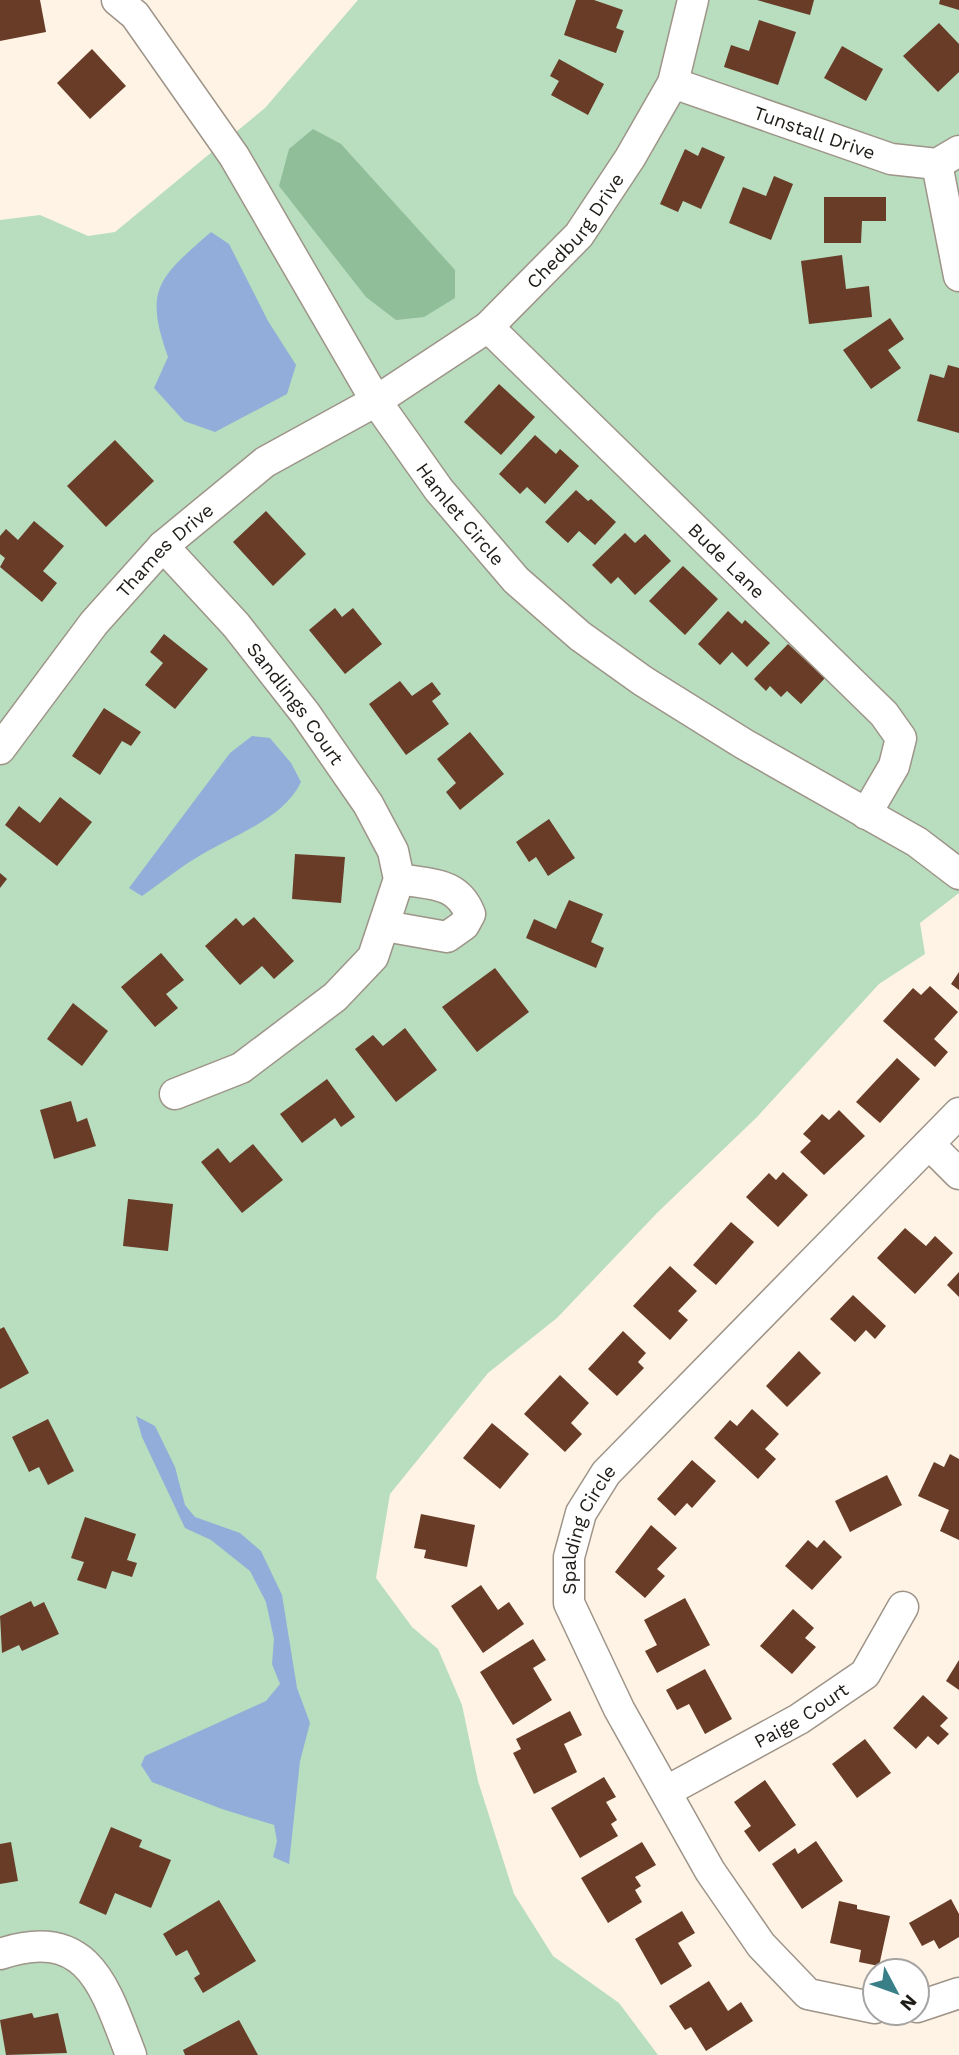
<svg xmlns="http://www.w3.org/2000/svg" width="959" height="2055" viewBox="0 0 959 2055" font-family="'Work Sans',sans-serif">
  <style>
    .green { fill: #b8ddbf }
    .forest { fill: #90be99 }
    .water { fill: #92add9 }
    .building { fill: #683c27 }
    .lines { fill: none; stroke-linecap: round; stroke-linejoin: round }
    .minor-casing { stroke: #9e9488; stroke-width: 33 }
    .minor { stroke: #fff; stroke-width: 30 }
    .labels { text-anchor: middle; stroke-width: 7; stroke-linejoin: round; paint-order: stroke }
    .street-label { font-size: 19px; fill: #1f1c17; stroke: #fff }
  </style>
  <rect width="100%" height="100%" fill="#fef3e5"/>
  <path class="green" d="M358,0H959V893L920,923L925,954L879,984L757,1117L657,1213L557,1318L488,1373L390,1494L376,1578L412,1627L438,1649L462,1705L478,1781L514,1894L553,1956L619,2003L658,2055H0V220L40,215L88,236L115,232L265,108Z"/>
  <path class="forest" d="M313,129L341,144L455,270V298L424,317L396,320L366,297L279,186L289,149Z"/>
  <g class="water">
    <path d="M211,232L229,244L268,321L296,365L287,394L215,432L184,421L154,388L168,357C143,288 160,277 211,232Z"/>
    <path d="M252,736L270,738L291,763L301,782C283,820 231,836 196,858C177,869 160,884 142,896L129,888L230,753Z"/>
    <path d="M136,1416L155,1426L175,1467L185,1505L195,1517L240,1533L261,1551L282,1595L297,1688L310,1723L300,1761L289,1864L273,1857L277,1841L274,1825L222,1809L152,1782L141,1765L145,1756L266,1701L280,1684L272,1664L274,1639L266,1602L250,1571L211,1540L185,1528L142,1437Z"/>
  </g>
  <g class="building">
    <path d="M0,0H40L46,32L0,41Z"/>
    <path d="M576,0H594L623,10L616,28L624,31L616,53L564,35Z"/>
    <path d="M757,0H814L810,15Z"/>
    <path d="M940,0H959V10L939,4Z"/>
    <path d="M759,20L796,32L778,85L724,67L731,45L749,51Z"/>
    <path d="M939,23L959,44V72L938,92L903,56Z"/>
    <path d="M842,46L883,69L866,101L824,78Z"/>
    <path d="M92,49L126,86L90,119L57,83Z"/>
    <path d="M559,59L604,84L588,115L551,95L559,81L550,76Z"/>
    <path d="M702,147L725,157L701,209L683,201L678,212L660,204L685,149L698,156Z"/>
    <path d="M774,176L793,184L771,240L729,223L743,187L766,196Z"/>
    <path d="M824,197H886V221H862L861,243H824Z"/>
    <path d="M842,255L846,289L869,286L872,317L809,324L801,261Z"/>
    <path d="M890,318L904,339L888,350L901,368L871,389L843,350Z"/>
    <path d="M948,365L959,368V433L917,421L930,374L944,378Z"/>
    <path d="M499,384L535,417L501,455L464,422Z"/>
    <path d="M535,435L556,454L560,449L579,466L545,504L527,487L520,494L499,474Z"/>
    <path d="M115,440L154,481L106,527L67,486Z"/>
    <path d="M576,490L588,501L591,499L616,522L595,545L579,531L568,543L545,522Z"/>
    <path d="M266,511L306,554L273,586L233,542Z"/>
    <path d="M34,521L64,546L43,571L57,583L42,602L0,567L5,558L0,554V536L6,529L18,540Z"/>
    <path d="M625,533L635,543L645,534L671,561L635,595L618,577L611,584L592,565Z"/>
    <path d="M683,566L718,599L685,635L649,601Z"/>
    <path d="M335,608L342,617L353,608L382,644L345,674L309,630Z"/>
    <path d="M728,611L742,624L745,620L770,643L747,667L732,652L720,665L698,644Z"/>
    <path d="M164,634L208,669L175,709L145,685L163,663L150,652Z"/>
    <path d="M788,644L825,678L801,704L787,691L781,697L770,686L766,691L754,679Z"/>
    <path d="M400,681L412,696L432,682L441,694L432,701L449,724L406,755L369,704Z"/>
    <path d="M104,708L141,732L131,746L122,741L100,775L72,756Z"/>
    <path d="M470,732L504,774L460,810L446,792L456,783L437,759Z"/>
    <path d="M60,797L92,822L57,866L5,825L19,806L40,823Z"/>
    <path d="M549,819L575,858L548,876L536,857L529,862L516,842Z"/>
    <path d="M295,854L345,857L341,903L292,899Z"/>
    <path d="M0,873L7,879L0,888Z"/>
    <path d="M569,900L603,914L591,942L604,948L596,968L526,938L534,919L556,929Z"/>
    <path d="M254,917L294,961L274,979L262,966L240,985L205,946L236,918L243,926Z"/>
    <path d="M161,953L184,980L166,994L178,1008L155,1027L121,987Z"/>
    <path d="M495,968L529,1012L477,1052L442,1007Z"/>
    <path d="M959,972V990L951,984Z"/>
    <path d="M930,986L958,1012L934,1039L948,1052L935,1067L883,1021L913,988L921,995Z"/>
    <path d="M73,1003L108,1031L82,1066L47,1039Z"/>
    <path d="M405,1028L437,1070L396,1102L355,1049L373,1035L383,1046Z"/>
    <path d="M897,1058L920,1079L880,1123L856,1102Z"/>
    <path d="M327,1079L355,1117L341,1127L335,1118L302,1143L280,1114Z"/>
    <path d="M71,1101L77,1122L87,1118L96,1146L54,1159L40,1110Z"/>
    <path d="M839,1110L865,1136L824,1175L800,1152L811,1141L803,1134L822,1114L829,1120Z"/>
    <path d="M253,1144L283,1180L242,1213L201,1162L218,1148L230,1163Z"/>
    <path d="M783,1172L808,1195L778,1227L746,1197L769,1173L776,1180Z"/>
    <path d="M128,1199L173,1204L168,1251L123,1246Z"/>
    <path d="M731,1222L754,1242L716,1285L693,1265Z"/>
    <path d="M905,1228L926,1246L935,1236L953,1253L915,1294L877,1258Z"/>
    <path d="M670,1266L697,1291L678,1311L688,1320L670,1340L633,1306Z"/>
    <path d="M959,1272V1297L947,1285Z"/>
    <path d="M853,1295L886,1326L875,1339L866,1330L855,1342L830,1319Z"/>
    <path d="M4,1327L29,1373L0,1389V1329Z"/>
    <path d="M623,1331L646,1353L638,1362L644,1368L617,1396L588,1369Z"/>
    <path d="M799,1351L821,1373L787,1407L766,1386Z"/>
    <path d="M560,1375L589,1403L571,1423L582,1434L565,1452L524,1414Z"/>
    <path d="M752,1409L779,1434L765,1449L776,1459L758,1479L714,1438L730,1420L737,1426Z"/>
    <path d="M48,1419L74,1471L48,1485L39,1467L29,1472L12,1437Z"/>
    <path d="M492,1423L529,1454L500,1489L463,1458Z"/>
    <path d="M950,1454L959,1459V1540L940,1531L949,1510L918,1496L934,1462L944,1467Z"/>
    <path d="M692,1460L716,1481L692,1508L687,1503L675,1516L657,1499Z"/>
    <path d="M887,1475L902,1505L850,1532L835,1501Z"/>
    <path d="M421,1514L475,1525L467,1567L424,1558L426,1550L414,1548Z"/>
    <path d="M85,1517L136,1534L127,1560L137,1563L132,1577L112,1571L106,1589L77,1580L84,1562L71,1558Z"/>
    <path d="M651,1525L677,1548L657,1569L665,1576L645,1598L615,1572Z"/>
    <path d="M808,1540L817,1548L824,1540L842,1557L812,1590L785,1566Z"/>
    <path d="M481,1585L498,1610L509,1602L524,1624L483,1653L451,1606Z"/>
    <path d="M685,1598L710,1645L657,1673L645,1651L657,1645L644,1620Z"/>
    <path d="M31,1601L34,1607L44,1602L59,1634L22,1651L19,1645L2,1653L0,1616Z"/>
    <path d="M793,1609L814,1628L805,1638L816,1647L792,1674L760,1646Z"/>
    <path d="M533,1639L546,1660L533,1668L552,1700L513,1725L480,1672Z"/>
    <path d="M959,1660V1690L946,1681Z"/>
    <path d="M705,1669L732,1719L705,1734L689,1704L677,1710L666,1690Z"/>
    <path d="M923,1695L948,1718L940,1726L949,1734L938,1745L928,1736L916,1749L893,1728Z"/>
    <path d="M570,1711L582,1735L564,1744L577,1772L534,1794L513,1753L521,1749L516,1739Z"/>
    <path d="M865,1739L891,1773L857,1798L832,1764Z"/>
    <path d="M604,1777L616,1797L606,1802L617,1820L611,1824L618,1836L580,1858L551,1808Z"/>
    <path d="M765,1780L796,1825L759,1852L744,1831L751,1826L734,1802Z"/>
    <path d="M111,1827L142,1840L139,1847L171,1860L151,1908L115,1893L106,1915L79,1903Z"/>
    <path d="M816,1841L843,1881L802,1909L772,1864L795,1848L798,1854Z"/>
    <path d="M11,1842L18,1881L0,1884V1844Z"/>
    <path d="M642,1842L656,1865L635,1877L641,1886L635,1890L642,1902L608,1923L581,1878Z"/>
    <path d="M951,1899L959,1914V1937L939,1949L934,1940L922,1946L909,1923Z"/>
    <path d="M219,1900L256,1961L203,1993L194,1978L200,1974L187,1950L176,1956L163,1934Z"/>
    <path d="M839,1901L857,1905V1909L890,1916L879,1966L859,1962L861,1950L830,1943Z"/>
    <path d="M682,1911L695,1933L678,1943L692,1966L661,1985L635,1939Z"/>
    <path d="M709,1981L728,2011L741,2002L753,2021L706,2051L691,2027L685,2030L669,2006Z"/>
    <path d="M32,2013L34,2018L58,2013L67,2053L6,2055L0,2020Z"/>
    <path d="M239,2020L258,2055H185L183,2050Z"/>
  </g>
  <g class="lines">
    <defs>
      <g id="minor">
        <path id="s1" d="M117,0L135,15L234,156L376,401L439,490L516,580L580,636L643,681L744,744L917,842L959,874"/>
        <path id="s2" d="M673,83L891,159L937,164L959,151"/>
        <path d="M937,164L959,276"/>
        <path id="s3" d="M488,327L884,714L901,738L894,766L866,814"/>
        <path id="s4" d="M163,546L236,625L305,713L368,804L393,851L399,879L373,957L335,997L241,1068L175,1094"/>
        <path id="s5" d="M0,749L94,623L163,546L265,462L376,401L488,327L579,235L630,158L673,83L693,0"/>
        <path d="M385,926L447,937L464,925L470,914C457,881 430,885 399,879"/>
        <path d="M929,1144L959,1174"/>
        <path id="s6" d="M667,1791L799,1719L865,1674L903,1607"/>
        <path d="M0,1954C89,1924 105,1988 131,2055"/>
        <path d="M917,2007L959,1993"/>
        <path id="s7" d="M875,2008L808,1994L761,1945L710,1871L619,1709L569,1603V1557L581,1513L606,1473L959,1113"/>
      </g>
    </defs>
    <use href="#minor" class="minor-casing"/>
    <use href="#minor" class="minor"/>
  </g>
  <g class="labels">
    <g class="street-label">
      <text dy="7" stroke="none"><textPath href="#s2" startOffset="150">Tunstall Drive</textPath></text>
      <text dy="7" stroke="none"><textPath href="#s5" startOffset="784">Chedburg Drive</textPath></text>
      <text dy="7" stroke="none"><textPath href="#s1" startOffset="620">Hamlet Circle</textPath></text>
      <text dy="7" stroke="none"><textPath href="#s5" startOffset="259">Thames Drive</textPath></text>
      <text dy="7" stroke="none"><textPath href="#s3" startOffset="334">Bude Lane</textPath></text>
      <text dy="7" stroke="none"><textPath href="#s4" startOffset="206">Sandlings Court</textPath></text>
      <text dy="7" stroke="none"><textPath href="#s7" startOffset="607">Spalding Circle</textPath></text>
      <text dy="7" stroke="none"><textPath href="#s6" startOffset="154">Paige Court</textPath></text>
    </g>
  </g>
  <g transform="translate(896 1992) rotate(131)"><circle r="33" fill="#ffffff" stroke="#a5a4a2" stroke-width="2"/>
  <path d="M0-5L12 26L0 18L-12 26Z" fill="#387f88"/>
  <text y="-10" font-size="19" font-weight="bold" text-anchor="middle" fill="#1f1c17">N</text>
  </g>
</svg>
